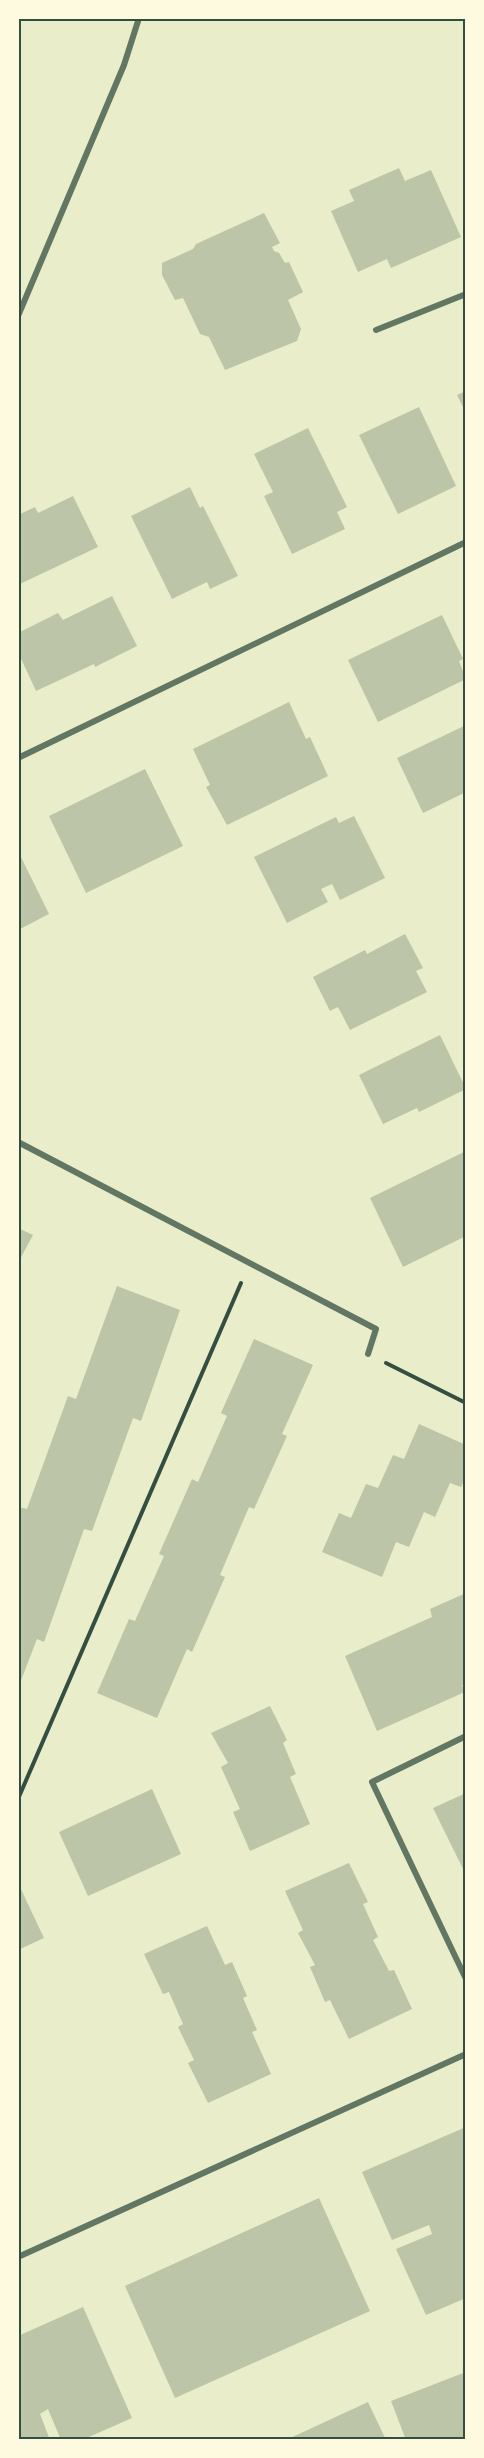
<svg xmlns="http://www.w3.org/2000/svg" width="484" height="2458" viewBox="0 0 484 2458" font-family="Overpass,sans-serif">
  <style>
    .building { fill: #bcc5a7 }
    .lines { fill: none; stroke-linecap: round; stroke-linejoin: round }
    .path { stroke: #344e41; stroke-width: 4 }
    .minor { stroke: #617663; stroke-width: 6 }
    .neatline { fill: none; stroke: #344e41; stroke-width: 2 }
  </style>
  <rect width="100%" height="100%" fill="#e9edc9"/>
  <g class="building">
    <path d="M399,168L405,181L431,170L461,237L391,268L387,259L358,272L331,211L354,201L349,190Z"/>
    <path d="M264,213L280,243L272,247L274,251L279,253L285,263L289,262L303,292L288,300L301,329L297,341L225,370L209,337L200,334L183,298L175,300L162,275V263L193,249L196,244Z"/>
    <path d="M466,391V413L457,395Z"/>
    <path d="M419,407L456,486L398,514L359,435Z"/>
    <path d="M308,428L347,507L337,512L345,529L292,554L264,496L273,492L254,454Z"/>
    <path d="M190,487L200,508L203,506L238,576L210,589L207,582L172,599L131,516Z"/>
    <path d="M73,496L98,547L20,584L18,515L35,507L38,513Z"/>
    <path d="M112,596L137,646L95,667L94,664L36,691L18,652V633L58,613L63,620Z"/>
    <path d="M442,615L463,659L459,661L466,679L378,722L348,660Z"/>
    <path d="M289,702L306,739L310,737L328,776L227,825L206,787L210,785L193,749Z"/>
    <path d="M466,725V792L423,813L397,758Z"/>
    <path d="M145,769L183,846L86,893L49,816Z"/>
    <path d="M354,816L385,878L340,900L332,884L321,889L328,902L287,923L254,857L336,817L339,823Z"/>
    <path d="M18,851L49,914L18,930Z"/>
    <path d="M405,934L423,968L416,971L427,992L350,1030L338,1007L330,1011L313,977L365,950L367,954Z"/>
    <path d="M440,1035L466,1089L419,1112L417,1108L383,1124L359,1075Z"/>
    <path d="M466,1151V1236L403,1267L370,1198Z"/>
    <path d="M18,1228L33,1235L18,1263Z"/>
    <path d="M117,1286L180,1310L141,1421L133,1418L92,1531L84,1529L44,1642L37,1639L18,1688V1510L19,1507L27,1509L68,1396L76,1399Z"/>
    <path d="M254,1339L313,1365L282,1434L287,1436L254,1509L249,1507L220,1575L225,1577L192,1652L187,1649L157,1718L97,1693L129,1619L135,1621L164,1556L159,1554L192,1479L198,1482L227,1416L221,1413Z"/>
    <path d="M419,1424L466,1445V1476L461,1487L450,1483L435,1517L424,1512L409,1547L396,1542L382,1577L322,1552L339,1513L351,1518L366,1484L378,1488L393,1455L404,1459Z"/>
    <path d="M466,1593V1683L462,1685L465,1692L377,1731L345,1656L432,1617L430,1609Z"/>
    <path d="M270,1706L287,1740L283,1743L296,1774L290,1777L310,1824L250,1851L233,1812L240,1809L221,1767L228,1763L211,1733Z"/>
    <path d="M152,1789L181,1854L88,1896L59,1832Z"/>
    <path d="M466,1793V1875L433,1808Z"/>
    <path d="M349,1863L368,1902L363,1904L378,1937L373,1940L389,1971L394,1970L412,2009L349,2039L330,2000L325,2002L310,1967L315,1965L298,1933L303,1930L285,1891Z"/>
    <path d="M18,1883L44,1938L18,1950Z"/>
    <path d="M207,1926L225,1965L232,1962L247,1996L243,1998L257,2030L252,2032L271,2074L208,2103L188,2063L194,2060L178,2027L183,2024L169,1992L163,1994L144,1954Z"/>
    <path d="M466,2127V2298L426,2315L396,2249L432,2234L429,2225L392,2240L362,2172Z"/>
    <path d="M319,2198L370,2311L175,2398L125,2286Z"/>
    <path d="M83,2307L132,2418L82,2440H61L48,2409L40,2414L50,2440H18V2336Z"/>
    <path d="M466,2372V2440H406L391,2401Z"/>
    <path d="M368,2402L386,2440H286Z"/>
  </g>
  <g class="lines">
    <g class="path">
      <path d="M386,1363L466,1403"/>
      <path d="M18,1799L241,1283"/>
    </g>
    <g class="minor">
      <path d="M18,316L124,65L139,18"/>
      <path d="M376,330L466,294"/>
      <path d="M18,758L466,542"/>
      <path d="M18,1142L376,1329L368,1354"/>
      <path d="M466,1736L372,1782L466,1979"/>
      <path d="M18,2257L466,2054"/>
    </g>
  </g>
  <rect width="484" height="2458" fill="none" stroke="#fefae0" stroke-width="39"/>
  <rect x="20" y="20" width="444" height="2418" class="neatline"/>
</svg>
